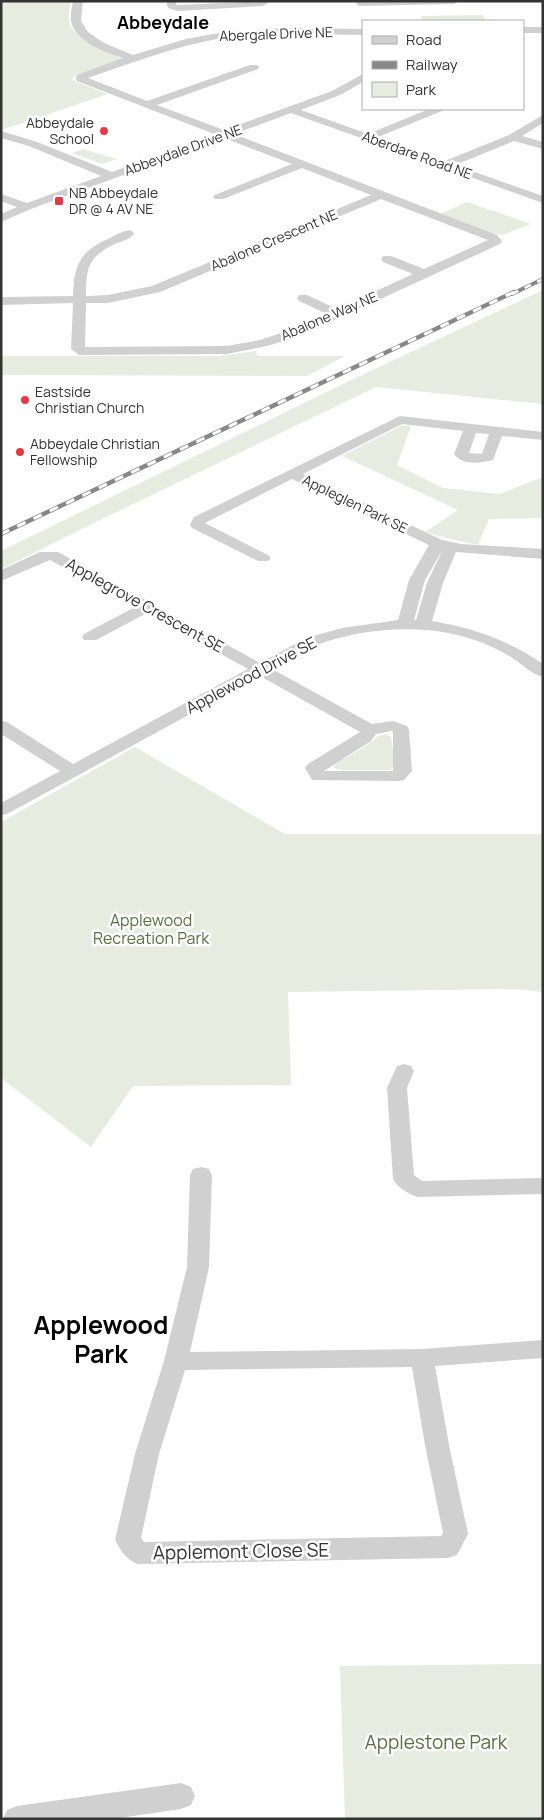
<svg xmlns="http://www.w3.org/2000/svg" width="544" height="1820" viewBox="0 0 544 1820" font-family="Manrope,sans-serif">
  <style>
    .green { fill: #e6ecdf }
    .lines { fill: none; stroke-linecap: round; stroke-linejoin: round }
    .minor { fill: #d0d0d0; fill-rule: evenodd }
    .rail-far1-casing { stroke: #888; stroke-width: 4 }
    .rail-casing { stroke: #888; stroke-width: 4.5 }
    .rail-far1 { stroke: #fff; stroke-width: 2.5; stroke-dasharray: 7; stroke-linecap: butt }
    .rail { stroke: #fff; stroke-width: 3; stroke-dasharray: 9; stroke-linecap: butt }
    .poi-dot { fill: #e63946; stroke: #fff; stroke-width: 2 }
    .labels { text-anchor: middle; stroke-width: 5; stroke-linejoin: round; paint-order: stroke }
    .far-street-label { font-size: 14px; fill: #333; stroke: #fff }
    .far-poi-label { font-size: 14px; fill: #333; stroke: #fff; text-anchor: start }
    .street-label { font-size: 16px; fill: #333; stroke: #fff }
    .park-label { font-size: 16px; fill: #56703f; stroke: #fff }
    .far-district-label { font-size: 18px; font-weight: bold; fill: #000; stroke: #fff }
    .near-street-label { font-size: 19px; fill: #333; stroke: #fff }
    .near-park-label { font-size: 19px; fill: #56703f; stroke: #fff }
    .near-district-label { font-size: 25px; font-weight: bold; fill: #000; stroke: #fff }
  </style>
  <rect width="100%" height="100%" fill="#fff"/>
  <g class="green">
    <path d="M1,1H71C70,7 68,15 69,21C70,37 109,52 122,58L121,60L73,77L72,80L108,94L1,130Z"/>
    <path d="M483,15L485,21H422L421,16Z"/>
    <path d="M83,149L117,159L102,164L72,153Z"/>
    <path d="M467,202L492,211H494L531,224L502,235L486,232L440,214Z"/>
    <path d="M543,290V404L376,387L100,520L1,569V551L345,383Z"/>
    <path d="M256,351L257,356H345L307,376L1,375V356H219Z"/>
    <path d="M401,426H411L397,465L443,488L500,494L543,477V518L489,519L478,545L454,540L425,532L458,510L342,456Z"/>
    <path d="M386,734L391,737L395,765L390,770H341L333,767L335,764L361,749L379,736Z"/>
    <path d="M135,747L285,834H543V992L517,989L288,992L291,1085L133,1086L91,1147L1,1078V822Z"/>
    <path d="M543,1664V1819H345L340,1666Z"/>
  </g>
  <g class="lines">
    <g class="minor">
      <path d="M73,1H83L81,21L88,32L104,43L133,55L186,39L224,32L284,28L363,29V35C316,35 268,31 222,38C175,46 132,63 88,78L147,101L250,65H258L259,67L258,69L157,105L224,130L332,91L363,74V82L340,95L301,110L368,134L429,109H443L442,111L378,137L445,161L509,135L543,115V123L522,136L543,142V149L514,141L455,165L543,196V203L291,113L234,134L497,235L502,241L500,244L300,336L267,346L227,354L79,355L71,349L73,303L1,305V297L73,296C74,264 80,251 110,238C117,235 124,229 132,231L134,234C130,239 123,241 117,243C89,256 86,266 86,296L108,295L152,286L371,195L302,168L223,199H215L213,197L215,195L292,164L224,138L31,209L1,222V214L17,207L1,201V194L27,203L101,176L29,146L1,138V131L37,142L112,172L214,134L77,81L76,79L77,75L123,58C106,52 76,43 71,21C70,15 72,7 73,1ZM381,199L488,240L424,269L391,256H383L381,259L383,262L413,274L337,309L307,295H299L297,298L299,301L327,314L290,330L260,340L227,346L85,347L86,303H108L160,292Z"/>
      <path d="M166,1H176V4L178,5L267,1L268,3L263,6L178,11L168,8Z"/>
      <path d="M356,1H459L454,4L360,6L357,5Z"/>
      <rect x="523" y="27" width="20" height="6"/>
      <path d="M400,416L543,432V440L502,436L493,460C480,463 463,466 454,454L463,431L402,424L303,474L442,540L461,544L543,549V559L456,552L443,583L432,621C473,628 508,640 543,664V677C531,674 521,663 511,657C502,652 493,647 483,643C433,623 370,626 319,644C303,650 287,661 272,669L372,724L393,721L407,726L409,730L412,771L404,780L398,781L312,780L305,768L308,764L360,732L260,676L7,814L1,815V803L60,771L1,734V721L7,722L73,764L248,669L147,613L96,640H84L82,637L84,634L135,607L50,560L1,581V570L40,552H58L260,663L306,638L342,628L398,620L409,580L429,545L292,479L205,523L268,555L271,558L268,561H258L192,528L190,525L194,517ZM476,433L489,434L482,454L469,453ZM443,549L427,583L416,620H414L425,580ZM391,731L393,732V771H324L371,741L376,734Z"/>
      <path d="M404,1064L411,1066L414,1071L407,1088L414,1175L422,1181L543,1178V1194L418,1197C408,1194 398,1188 393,1179L387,1088L397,1066Z"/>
      <path d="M201,1167L209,1169L212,1175L209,1267L190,1352L422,1349L543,1340V1358L435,1366L449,1445L468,1534L457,1555L448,1558L138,1564C126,1560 121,1551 115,1540L135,1454L164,1361L187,1267L190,1175L193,1169ZM412,1367L425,1445L443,1533L441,1536L144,1542L141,1538L159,1454L185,1370Z"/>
      <path d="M181,1783L191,1787L195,1796L191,1805L181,1809L113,1819H3L7,1810L17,1806Z"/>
    </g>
    <defs>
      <path id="rail-far1" d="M512,294L543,279"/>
      <path id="rail" d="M1,534L514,292"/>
    </defs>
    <use href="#rail-far1" class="rail-far1-casing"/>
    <use href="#rail" class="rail-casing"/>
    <use href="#rail-far1" class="rail-far1"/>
    <use href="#rail" class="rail"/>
  </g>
  <g class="poi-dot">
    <circle cx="104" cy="131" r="5"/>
    <rect x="54" y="196" width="10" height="10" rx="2.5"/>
    <circle cx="25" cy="400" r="5"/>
    <circle cx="20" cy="452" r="5"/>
  </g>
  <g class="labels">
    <g class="far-street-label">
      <text transform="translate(276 34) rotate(-2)" y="5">Abergale Drive NE</text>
      <text transform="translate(183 150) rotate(-20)" y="5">Abbeydale Drive NE</text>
      <text transform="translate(417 155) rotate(20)" y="5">Aberdare Road NE</text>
      <text transform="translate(274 240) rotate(-23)" y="5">Abalone Crescent NE</text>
      <text transform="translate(329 316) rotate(-23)" y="5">Abalone Way NE</text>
      <text transform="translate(355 504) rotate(26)" y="5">Appleglen Park SE</text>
    </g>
    <g class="far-poi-label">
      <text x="94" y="128" text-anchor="end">Abbeydale<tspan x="94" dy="16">School</tspan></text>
      <text x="69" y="198">NB Abbeydale<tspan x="69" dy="16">DR @ 4 AV NE</tspan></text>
      <text x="35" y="397">Eastside<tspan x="35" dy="16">Christian Church</tspan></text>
      <text x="30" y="449">Abbeydale Christian<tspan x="30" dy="16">Fellowship</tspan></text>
    </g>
    <g class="street-label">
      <text transform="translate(145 605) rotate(29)" y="6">Applegrove Crescent SE</text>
      <text transform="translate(251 675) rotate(-28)" y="6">Applewood Drive SE</text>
    </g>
    <g class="park-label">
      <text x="151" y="926">Applewood<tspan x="151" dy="18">Recreation Park</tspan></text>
    </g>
    <g class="far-district-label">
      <text x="163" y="29">Abbeydale</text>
    </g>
    <g class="near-street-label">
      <text transform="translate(241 1551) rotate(-1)" y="7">Applemont Close SE</text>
    </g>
    <g class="near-park-label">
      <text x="436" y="1749">Applestone Park</text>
    </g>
    <g class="near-district-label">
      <text x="101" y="1334">Applewood<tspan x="101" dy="29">Park</tspan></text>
    </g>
  </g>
  <rect width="544" height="1820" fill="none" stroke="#333333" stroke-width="5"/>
  <rect x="362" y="20" width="162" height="90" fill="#ffffff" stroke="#adadad"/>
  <rect x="372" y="36" width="25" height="8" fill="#d0d0d0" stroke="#adadad"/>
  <text x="406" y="45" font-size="15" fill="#333333">Road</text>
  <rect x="372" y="61" width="25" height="8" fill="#888888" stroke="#adadad"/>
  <text x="406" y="70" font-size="15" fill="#333333">Railway</text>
  <rect x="372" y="82" width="25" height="15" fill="#e6ecdf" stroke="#adadad"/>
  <text x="406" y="95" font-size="15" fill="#333333">Park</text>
</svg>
